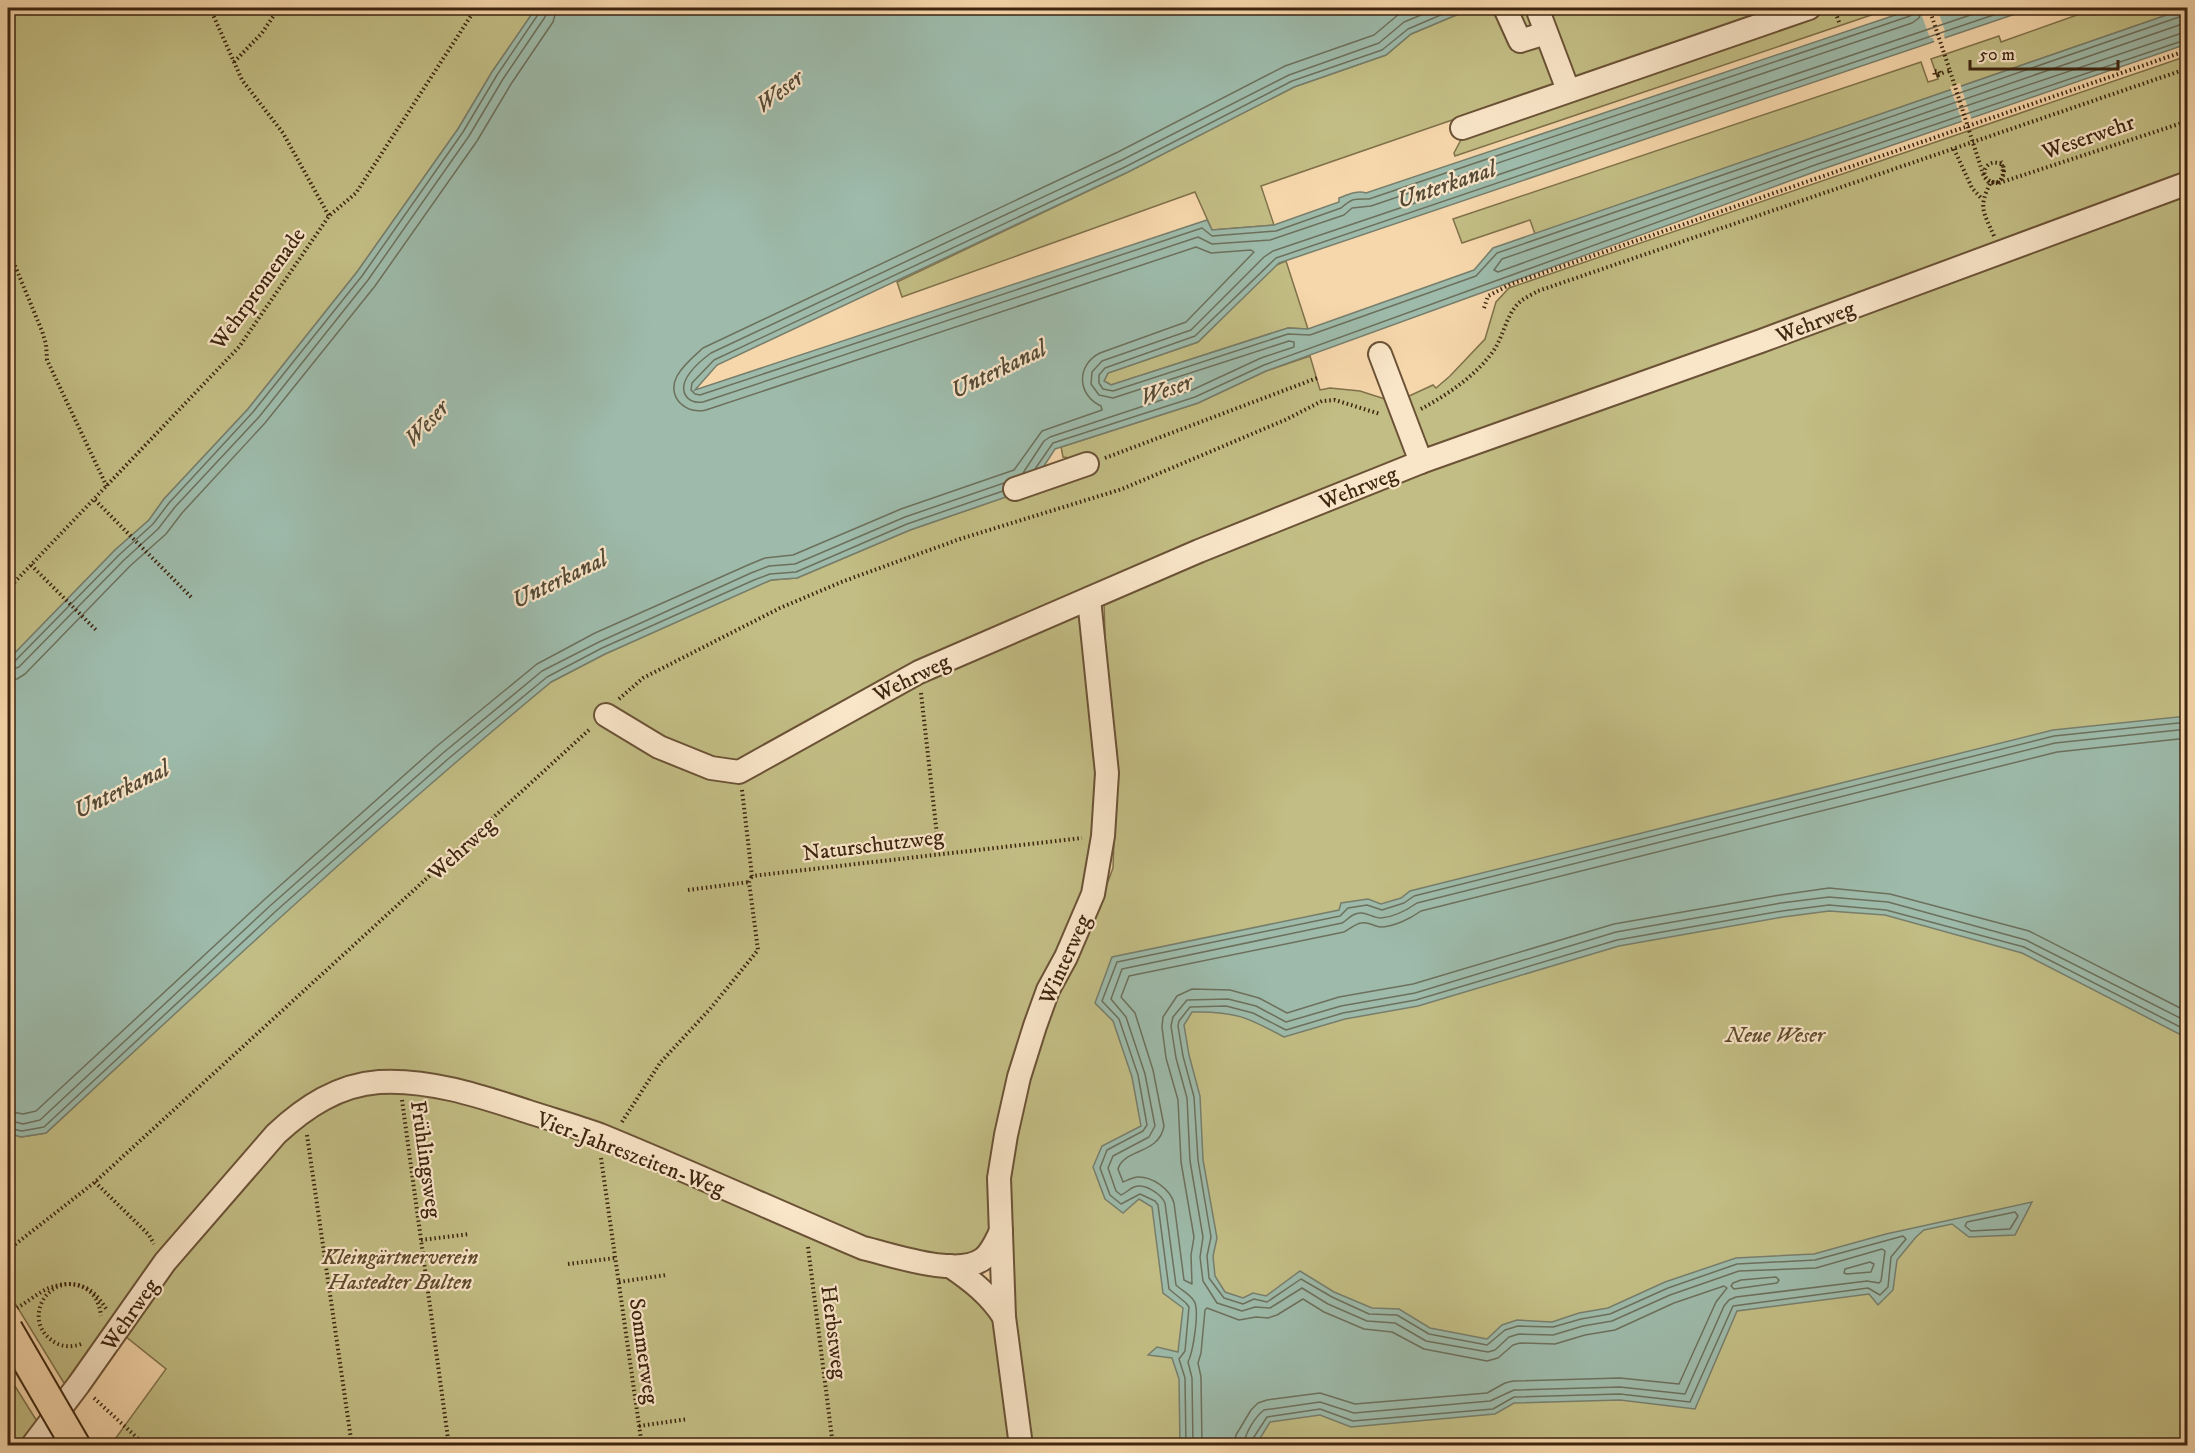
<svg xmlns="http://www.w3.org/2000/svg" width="2195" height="1453" viewBox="0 0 2195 1453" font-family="'IM FELL DW Pica',serif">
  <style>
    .green { fill: #c2bd84; stroke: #80714a; stroke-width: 1.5 }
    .water { fill: #9dbaaa; stroke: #777e6c; stroke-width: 1.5 }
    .pier { fill: #f6d7ab }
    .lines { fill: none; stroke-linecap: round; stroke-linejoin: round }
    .shore { stroke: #6d705c; stroke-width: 1.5 }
    .minor-casing { stroke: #6b5236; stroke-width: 26 }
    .path { stroke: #3d250f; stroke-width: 4; stroke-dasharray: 1.5 3; stroke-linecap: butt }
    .minor { stroke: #f9e5c8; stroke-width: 22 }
    .major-bridge-casing { stroke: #3d250f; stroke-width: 32; stroke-linecap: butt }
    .path-bridge { stroke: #3d250f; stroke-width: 4; stroke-dasharray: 1.5 3; stroke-linecap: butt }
    .major-bridge { stroke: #f6d7ab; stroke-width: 28 }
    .labels { text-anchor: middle; stroke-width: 4.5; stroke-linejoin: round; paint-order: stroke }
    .street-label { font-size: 22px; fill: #3d250f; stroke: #f9e5c8 }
    .park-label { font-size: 22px; font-style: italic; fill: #5e4b2c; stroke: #f9e5c8 }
    .water-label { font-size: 24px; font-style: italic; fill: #554a36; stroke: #f9e5c8 }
  </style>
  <rect width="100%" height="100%" fill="#f6d7ab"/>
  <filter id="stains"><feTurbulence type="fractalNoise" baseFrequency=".00333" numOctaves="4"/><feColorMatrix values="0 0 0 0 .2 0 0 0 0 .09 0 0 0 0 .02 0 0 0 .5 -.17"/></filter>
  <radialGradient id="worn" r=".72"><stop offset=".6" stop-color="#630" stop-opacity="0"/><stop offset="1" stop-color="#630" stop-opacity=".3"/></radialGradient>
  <g class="green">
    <path d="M8,8H536L492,72L458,129L357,272L248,409L164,499L149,520L115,550L8,660Z"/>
    <path d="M1473,8H1486L1502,21L1525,13L1526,8H1892L1455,156L1454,153L1464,134L1458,118L1261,186L1274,225L1212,230L1195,192L902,297L897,282L1128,172L1294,87L1386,55L1411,34Z"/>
    <path d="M2103,8H2187L1535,234L1530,220L1462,243L1453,219L1921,62L1928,82L1938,79L1931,59L1999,36L2001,42L2091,10L2093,15L2103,11Z"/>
    <path d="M2187,56V176L1084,594L1100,774L1097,828L1084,892L1051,972L993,1231L982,1253L951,1261L869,1243L433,1079L302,1098L67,1388L8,1292V1133L21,1137L46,1133L280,915L452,763L551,682L605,654L756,586L771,580L797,578L910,530L1026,490L1075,459L1063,457L1061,447L1198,403L1266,371L1310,356L1320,390L1330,388L1360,391L1388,400L1407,397L1433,385L1436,388L1450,376L1485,339L1496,302L1509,288Z"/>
    <path d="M2187,191V1445L1028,1446L1010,1293L1005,1185L1038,1038L1093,921L1113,868L1117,752L1106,664L1104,603L1423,470Z"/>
    <path d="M1286,261L1308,329L1288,328L1111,385L1104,381L1108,373L1198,342L1274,266Z"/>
    <path d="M372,1089L433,1094L593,1140L945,1274L992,1306L1014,1445L110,1446L166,1369L125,1336L192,1243L312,1109Z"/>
    <path d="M8,1375L40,1426L22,1445H8Z"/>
  </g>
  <g class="water">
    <path d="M536,8H1473L1411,34L1386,55L1294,87L1128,172L717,365L695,390L1207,220L1212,230L1274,225L1339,202V198C1347,195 1357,190 1366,193L1916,8H2033L1279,263L1198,342L1108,373L1104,381L1111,385L1288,328L1308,329L1474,270L1493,248L2187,8V44L1817,171L1266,371L1198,403L1055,449L1033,483L1026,490L910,530L797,578L771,580L605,654L551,682C377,826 212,979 46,1133L21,1137L8,1133V660L115,550L149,520L164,499L248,409L357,272L458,129L492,72Z"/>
    <path d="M2187,716V1038L2022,953L1885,915L1829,911L1783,917L1619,946L1418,1006L1345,1019L1284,1037C1247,1017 1235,1011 1192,1012L1184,1025L1189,1055L1200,1096L1203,1160L1217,1238L1213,1256L1215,1276L1225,1292L1243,1298L1253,1293L1266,1296L1300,1271L1334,1292L1372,1308L1399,1309L1430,1328L1487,1339L1502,1325L1517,1320L1552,1322L1579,1313L1608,1308L1665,1282L1736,1258L1814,1254L1886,1234L2032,1202L2015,1235L1969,1237L1952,1224L1924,1230L1916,1237L1897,1260L1893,1290L1878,1305L1869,1294L1737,1311L1695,1409L1620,1400L1514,1403L1495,1414L1351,1427L1320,1415L1270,1422L1256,1445H1180L1179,1379L1172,1358L1148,1355L1157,1347L1178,1352L1183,1308L1163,1293L1152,1207L1139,1199L1123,1213L1105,1199L1093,1167L1102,1146L1141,1126L1132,1077L1113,1021L1095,1003L1112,957L1339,910L1341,903L1368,899L1381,904L1401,898L1410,891L2053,730Z"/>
  </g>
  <g class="pier">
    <path d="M1919,8H1937L1945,31L1944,35L1945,40L1935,44L1933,38H1930Z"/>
    <path d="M1960,83L1972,121L1963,124L1950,87Z"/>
  </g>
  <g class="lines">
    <g class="shore">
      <path d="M1438,8L1404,22L1379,43L1289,75L1122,160L711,353C700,361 676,381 686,396C690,402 696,403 703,402L1198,237L1212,244L1270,240L1344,215L1352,208L1371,206L1912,23L1919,18L1922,8"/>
      <path d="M1457,8L1408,29L1382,50L1292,81L1125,167L714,360L692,383L691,390L695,394L700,395L1202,228L1212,236L1276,231L1341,208C1353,198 1353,199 1369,199L1910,16L1914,13V8"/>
      <path d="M2014,8L1276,258L1195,336L1105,368L1099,375V383L1103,389L1113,391L1288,334L1310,335L1476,276L1497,253L2182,16L2186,13L2187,8"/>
      <path d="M2188,22L1502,259L1494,270L1498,272L1812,158L2188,31"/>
      <path d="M1035,469L1053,443L1195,397L1264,365L1815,165L2188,39"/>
      <path d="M1023,473L1044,441L1050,437L1192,390L1261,358L1294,347V342L1289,341L1113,398L1099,395L1091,384L1092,372L1102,361L1191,330L1264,257L1273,251L1991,8"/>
      <path d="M8,663L14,662L119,555L153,524L169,503L253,412L362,276L463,132L497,75L539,13L540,8"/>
      <path d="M8,671L19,667L124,560L158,529L175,507L259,417L368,280L469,136L503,79L545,17L548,8"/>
      <path d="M8,680L17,679L25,674L130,566L166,534L182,513L265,423L375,286L477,141L511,84L553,22L557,8"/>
      <path d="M2188,738L2057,752L1421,911C1410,919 1393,927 1380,927C1373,926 1368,921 1361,923C1355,924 1350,929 1344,932L1129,976L1121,997L1135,1013L1153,1070L1164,1126C1159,1155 1124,1148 1118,1169L1123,1182C1128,1180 1132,1178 1137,1177C1152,1176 1170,1189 1174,1203L1184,1280L1192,1284L1191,1255L1194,1237L1181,1162L1178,1100L1166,1058L1162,1027L1163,1017L1177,996L1192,989L1230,990L1259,998L1287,1013L1339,997L1413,984L1614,924L1780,895L1829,888L1890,894L2029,931L2188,1012"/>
      <path d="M8,1111L23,1114L36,1111L265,899L437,746L537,664L595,633L748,565L765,558L793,555L901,509L1014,470L1042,431L1102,410L1101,406C1077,395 1076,365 1100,353L1186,322L1254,252L1251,250L1211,253L1196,247L706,410C686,415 666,397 677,376C683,365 694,356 703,348L1118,152L1285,66L1374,35L1399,14L1415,8"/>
      <path d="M8,1120L23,1124L40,1120L271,905L443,753L542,671L599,642L751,573L769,566L795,564L905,517L1004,483"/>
      <path d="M8,1128L22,1131L44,1127L276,911L448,759L547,677L602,648L754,580L770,574L796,572L907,524L1003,491"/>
      <path d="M2015,1212L2018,1216L2010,1229L1971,1231L1965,1226L1967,1222Z"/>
      <path d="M1870,1262L1874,1264L1871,1272L1847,1274L1844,1273L1845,1269Z"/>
      <path d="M1776,1277L1779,1280L1777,1283L1734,1289L1731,1286L1733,1283L1741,1280Z"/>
      <path d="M1186,1446L1185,1378L1179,1359L1185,1351L1189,1307L1186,1303L1169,1289L1158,1205L1155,1201L1140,1194L1121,1204L1110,1195L1100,1168L1107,1150L1143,1131L1147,1125L1138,1075L1119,1019L1102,1001L1117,962L1340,916L1348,908L1367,905L1382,910L1404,903L1414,896L2054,736L2188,722"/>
      <path d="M1193,1446L1192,1378L1188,1362C1193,1352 1200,1310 1194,1301C1190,1294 1181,1290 1176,1285L1165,1203C1161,1194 1145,1183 1134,1187C1129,1189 1126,1193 1121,1195L1116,1191L1108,1168L1113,1156L1149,1137L1155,1126L1145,1074L1126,1017L1111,999L1122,969L1342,923C1346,921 1349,917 1353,915C1364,909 1371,918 1381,918C1394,917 1407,910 1417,903L2055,743L2188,729"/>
      <path d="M1202,1446L1201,1377L1198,1363L1201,1353L1205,1310L1207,1308L1239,1320L1256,1317L1268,1318L1277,1315L1303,1299L1324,1312L1364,1329L1392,1332L1424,1349L1487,1361L1498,1358L1513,1345L1520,1343L1555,1344L1585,1335L1615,1330L1674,1303L1724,1286L1727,1288L1716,1302L1679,1384L1620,1378L1513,1381L1505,1383L1487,1393L1355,1404L1320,1393L1267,1400L1258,1403L1251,1410L1236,1435L1234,1446"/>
      <path d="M1244,1446C1244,1434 1255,1417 1264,1410L1320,1402L1354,1413L1490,1401L1514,1390L1620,1387L1685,1394L1724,1306L1729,1300L1736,1297L1867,1281L1879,1283L1881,1281L1885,1251L1882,1249L1816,1268L1739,1271L1670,1295L1612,1321L1583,1326L1553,1335L1519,1334L1509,1337L1495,1350L1488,1352L1426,1341L1395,1323L1367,1321L1328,1304L1302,1288L1270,1308L1255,1307L1242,1311L1217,1303L1203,1281L1200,1257L1203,1237L1190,1161L1187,1098L1176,1058L1171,1026L1173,1017L1187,1000L1228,999L1256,1006L1286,1022L1341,1006L1415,993L1616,932L1781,903L1829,897L1888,902L2026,940L2188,1022"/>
      <path d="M1251,1446L1252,1440L1267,1417L1320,1409L1353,1421L1493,1409L1514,1397L1620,1394L1690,1402L1733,1306L1868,1288L1880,1295L1888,1287L1891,1257L1906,1239L1903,1236L1815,1260L1737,1264L1668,1288L1610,1314L1581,1319L1553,1327L1518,1326L1505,1330L1487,1345L1429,1334L1397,1315L1369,1314L1332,1297L1301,1279L1267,1302L1254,1299L1243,1304L1224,1298L1209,1278L1207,1256L1211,1237L1198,1160L1194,1097L1183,1056L1178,1026L1179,1021L1190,1007L1226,1006L1253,1013L1286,1030L1343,1013L1416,1000L1617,940L1782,911L1829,905L1886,910L2024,947L2188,1031"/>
    </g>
    <defs>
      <g id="minor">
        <path d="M1505,8L1520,41L1546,33"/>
        <path d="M1537,8L1568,90"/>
        <path d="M1462,128L1809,8"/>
        <path d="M1380,354L1421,462"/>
        <path d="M1015,489L1087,464"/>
        <path d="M606,715L659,747L711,768L739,772L919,672L1199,551L1421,462L1761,341L2188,183"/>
        <path d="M950,1266C972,1281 990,1295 1004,1317"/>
        <path d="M32,1446L79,1384L165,1262L276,1134C305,1107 338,1085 379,1082C429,1079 480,1096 526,1111C550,1119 576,1126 600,1135C688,1171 776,1211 863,1248C893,1255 957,1278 983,1259C992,1252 996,1241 1001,1231"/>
        <path d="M1021,1446L1004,1317L999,1178L1006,1135L1019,1077L1035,1026L1048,990L1066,957L1093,894L1103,836L1107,773L1089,599"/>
      </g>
    </defs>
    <use href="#minor" class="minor-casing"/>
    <g class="path">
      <path d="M210,8L242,80L283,133L329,216"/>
      <path d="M1834,8L1840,25"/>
      <path d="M1929,8L1950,71L1945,72"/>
      <path d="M234,62L262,33L279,8"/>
      <path d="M1937,76L1940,73L1939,71H1934L1935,76L1938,75"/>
      <path d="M1954,149L1972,188L1982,199"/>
      <path d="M1999,183L2188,121"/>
      <path d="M1994,236C1983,211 1978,207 1991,182H1998C2004,177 2005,173 2003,165C1987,156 1978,175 1990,181C2005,187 2004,170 2001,161"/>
      <path d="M8,249L42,331L46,344L47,360L107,487"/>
      <path d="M1484,308L1488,296L1511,284L2188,50"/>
      <path d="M1421,409C1447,395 1477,375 1494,350C1504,335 1507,312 1521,301C1526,297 1533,294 1538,291L2183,70H2188"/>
      <path d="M1105,458L1317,378"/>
      <path d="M95,500L192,598"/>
      <path d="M31,565L97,631"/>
      <path d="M8,589L239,347L329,216L356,193L476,8"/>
      <path d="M921,693L939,853"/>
      <path d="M619,699L643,678L780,608L844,581L960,539L1122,489L1285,420L1322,401L1335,400L1380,414"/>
      <path d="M742,790L752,876L1082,838"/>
      <path d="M688,890L749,882"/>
      <path d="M402,1100L449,1446"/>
      <path d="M622,1122L660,1063L710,1009L758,950L749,882L752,876"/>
      <path d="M307,1135L352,1446"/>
      <path d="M601,1158L642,1446"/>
      <path d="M95,1182L149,1235L154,1244"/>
      <path d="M421,1240L470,1234"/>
      <path d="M808,1247L833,1446"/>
      <path d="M8,1250L95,1182L591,728"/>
      <path d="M568,1264L615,1258"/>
      <path d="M619,1282L666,1275"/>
      <path d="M17,1308C27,1302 38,1293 49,1288C75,1278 98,1287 101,1316"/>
      <path d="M81,1344C73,1347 65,1347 58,1344C17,1324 48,1267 88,1289C96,1293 102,1303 107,1310"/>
      <path d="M94,1398L146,1446"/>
      <path d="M639,1426L688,1419"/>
    </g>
    <use href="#minor" class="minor"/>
    <defs>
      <path id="major-bridge" d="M8,1329L76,1446"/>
    </defs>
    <use href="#major-bridge" class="major-bridge-casing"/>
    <g class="path-bridge">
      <path d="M1950,71L1984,177L1989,183H1999"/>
      <path d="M1938,75L1945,72"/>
      <path d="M8,1294L15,1306"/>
    </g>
    <use href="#major-bridge" class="major-bridge"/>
  </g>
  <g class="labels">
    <g class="street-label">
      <text transform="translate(2088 136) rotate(-19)" y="8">Weserwehr</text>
      <text transform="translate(257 288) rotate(-54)" y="8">Wehrpromenade</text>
      <text transform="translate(1815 321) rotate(-21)" y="8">Wehrweg</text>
      <text transform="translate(1358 487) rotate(-22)" y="8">Wehrweg</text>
      <text transform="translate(911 677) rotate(-26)" y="8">Wehrweg</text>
      <text transform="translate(873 844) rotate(-7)" y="8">Naturschutzweg</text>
      <text transform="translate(461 848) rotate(-42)" y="8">Wehrweg</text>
      <text transform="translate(1064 959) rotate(-66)" y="8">Winterweg</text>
      <text transform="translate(631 1153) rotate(21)" y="8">Vier-Jahreszeiten-Weg</text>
      <text transform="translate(427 1159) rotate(82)" y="8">Frühlingsweg</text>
      <text transform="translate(129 1314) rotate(-55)" y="8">Wehrweg</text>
      <text transform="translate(835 1332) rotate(83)" y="8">Herbstweg</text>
      <text transform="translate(645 1351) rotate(82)" y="8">Sommerweg</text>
    </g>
    <g class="park-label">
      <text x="1775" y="1042">Neue Weser</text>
      <text x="400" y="1264">Kleingärtnerverein<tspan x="400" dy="25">Hastedter Bulten</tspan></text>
    </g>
    <g class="water-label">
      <text transform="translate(779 91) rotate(-38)" y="8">Weser</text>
      <text transform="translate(1446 184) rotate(-19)" y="8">Unterkanal</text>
      <text transform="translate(998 369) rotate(-26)" y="8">Unterkanal</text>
      <text transform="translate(1166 389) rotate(-19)" y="8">Weser</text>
      <text transform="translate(426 423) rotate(-47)" y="8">Weser</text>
      <text transform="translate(559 579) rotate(-26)" y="8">Unterkanal</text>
      <text transform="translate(121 789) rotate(-26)" y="8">Unterkanal</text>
    </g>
  </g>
  <rect width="2195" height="1453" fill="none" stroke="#f6d7ab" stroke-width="30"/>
  <rect x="9" y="9" width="2177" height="1435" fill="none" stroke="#3d250f" stroke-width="3"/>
  <rect x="15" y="15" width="2165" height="1423" fill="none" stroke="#3d250f" stroke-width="1.5"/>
  <path d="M1970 60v9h148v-9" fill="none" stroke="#3d250f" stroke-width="3"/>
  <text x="1979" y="60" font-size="18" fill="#3d250f" stroke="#f9e5c8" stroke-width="4.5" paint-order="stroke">50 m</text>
  <rect width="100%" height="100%" filter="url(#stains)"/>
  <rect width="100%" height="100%" fill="url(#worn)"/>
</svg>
